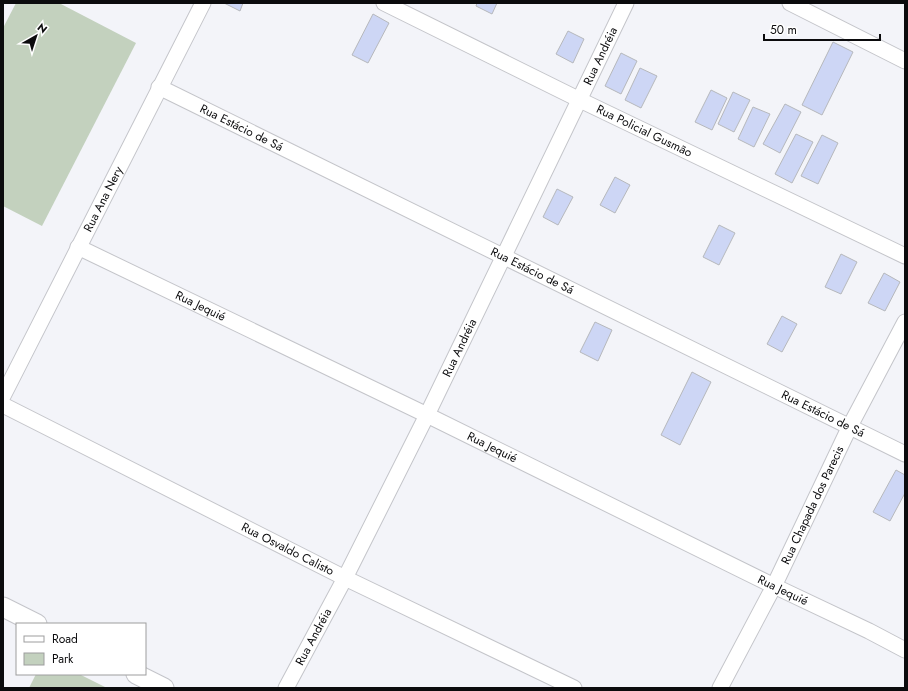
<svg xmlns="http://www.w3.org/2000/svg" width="908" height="691" viewBox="0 0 908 691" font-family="Jost,sans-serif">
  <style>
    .green { fill: #c3d1be }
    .building { fill: #cdd6f5; stroke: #b6b8bc }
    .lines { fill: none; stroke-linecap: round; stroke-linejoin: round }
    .minor-casing { stroke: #c4c5ca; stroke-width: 17 }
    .tertiary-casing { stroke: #c4c5ca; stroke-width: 21 }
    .minor { stroke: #fff; stroke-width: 15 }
    .tertiary { stroke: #fff; stroke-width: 19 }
    .labels { text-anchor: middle; stroke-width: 3; stroke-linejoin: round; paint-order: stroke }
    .street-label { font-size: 12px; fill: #0b0b0d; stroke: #fff }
  </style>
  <rect width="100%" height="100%" fill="#f3f4f9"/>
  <g class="green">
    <path d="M16,3H59L136,43L42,226L3,206V28Z"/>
    <path d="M36,674H79L107,688H29Z"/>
  </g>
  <g class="building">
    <path d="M224,3H243L240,11Z"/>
    <path d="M477,3H497L492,14L476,6Z"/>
    <path d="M373,14L389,23L368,63L352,55Z"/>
    <path d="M568,31L584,39L573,63L556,54Z"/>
    <path d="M833,42L853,52L822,115L802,105Z"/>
    <path d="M621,53L637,61L621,94L605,86Z"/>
    <path d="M640,68L657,76L641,108L625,100Z"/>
    <path d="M711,90L727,98L712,130L695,122Z"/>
    <path d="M733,92L750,100L734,132L718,124Z"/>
    <path d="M785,104L801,112L780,153L763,144Z"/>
    <path d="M753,107L770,114L754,147L738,139Z"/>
    <path d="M796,134L813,142L792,183L775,174Z"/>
    <path d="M822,135L838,143L818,184L801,176Z"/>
    <path d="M615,177L630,185L615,213L600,205Z"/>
    <path d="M557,189L573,197L558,225L543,217Z"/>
    <path d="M719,225L735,233L719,265L703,257Z"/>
    <path d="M841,254L857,262L841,294L825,287Z"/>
    <path d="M884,273L900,282L885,311L868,303Z"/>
    <path d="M782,316L797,324L782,352L767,344Z"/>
    <path d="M595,322L612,330L598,361L580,352Z"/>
    <path d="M692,372L711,382L680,445L661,435Z"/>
    <path d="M896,470L905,475V493L890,521L873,512Z"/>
  </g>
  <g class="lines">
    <defs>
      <g id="minor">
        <path id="s1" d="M384,3L580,100L905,256"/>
        <path d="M790,3L905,61"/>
        <path id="s2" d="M159,87L905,454"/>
        <path id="s3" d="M78,247L427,415L774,586L869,631L905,650"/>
        <path id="s4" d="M3,396L203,3"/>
        <path id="s5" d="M3,405L345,578L574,688"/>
        <path id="s6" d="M286,688L345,578L427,415L626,3"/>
        <path id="s7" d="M720,688L774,586L850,426L905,322"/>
      </g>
      <g id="tertiary">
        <path d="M3,607L37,624"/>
        <path d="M136,674L164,688"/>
      </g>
    </defs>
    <use href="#minor" class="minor-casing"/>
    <use href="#tertiary" class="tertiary-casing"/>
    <use href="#minor" class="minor"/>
    <use href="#tertiary" class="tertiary"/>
  </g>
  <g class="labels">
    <g class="street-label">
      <text dy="4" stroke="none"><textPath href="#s6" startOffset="706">Rua Andréia</textPath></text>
      <text dy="4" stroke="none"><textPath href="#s2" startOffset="92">Rua Estácio de Sá</textPath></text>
      <text dy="4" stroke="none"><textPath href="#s1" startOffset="290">Rua Policial Gusmão</textPath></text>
      <text dy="4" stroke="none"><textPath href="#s4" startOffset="221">Rua Ana Nery</textPath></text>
      <text dy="4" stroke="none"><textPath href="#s2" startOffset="416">Rua Estácio de Sá</textPath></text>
      <text dy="4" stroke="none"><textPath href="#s3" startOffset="136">Rua Jequié</textPath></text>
      <text dy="4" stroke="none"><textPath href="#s6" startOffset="382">Rua Andréia</textPath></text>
      <text dy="4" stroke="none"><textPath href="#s2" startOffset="740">Rua Estácio de Sá</textPath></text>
      <text dy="4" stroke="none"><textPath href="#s3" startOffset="460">Rua Jequié</textPath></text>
      <text dy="4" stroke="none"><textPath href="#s7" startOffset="205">Rua Chapada dos Parecis</textPath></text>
      <text dy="4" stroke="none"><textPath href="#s5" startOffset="319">Rua Osvaldo Calisto</textPath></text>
      <text dy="4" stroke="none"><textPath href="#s3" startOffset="784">Rua Jequié</textPath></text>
      <text dy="4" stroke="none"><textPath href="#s6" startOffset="58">Rua Andréia</textPath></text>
    </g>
  </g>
  <rect width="908" height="691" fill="none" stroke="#0b0b0d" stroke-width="8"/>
  <rect x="16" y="623" width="130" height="52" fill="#ffffff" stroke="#9d9d9e"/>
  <rect x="24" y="636" width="20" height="6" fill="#ffffff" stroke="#9d9d9e"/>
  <text x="52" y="643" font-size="12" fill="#0b0b0d">Road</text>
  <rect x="24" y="653" width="20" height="12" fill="#c3d1be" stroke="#9d9d9e"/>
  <text x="52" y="663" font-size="12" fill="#0b0b0d">Park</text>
  <g transform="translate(36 36) rotate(39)" stroke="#ffffff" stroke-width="3" paint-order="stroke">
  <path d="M0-3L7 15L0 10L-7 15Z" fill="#0b0b0d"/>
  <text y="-6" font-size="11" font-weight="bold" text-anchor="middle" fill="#0b0b0d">N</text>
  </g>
  <path d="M764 34v6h116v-6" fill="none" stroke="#0b0b0d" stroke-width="2"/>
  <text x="770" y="34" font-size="12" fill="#0b0b0d" stroke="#ffffff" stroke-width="3" paint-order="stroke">50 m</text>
</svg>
